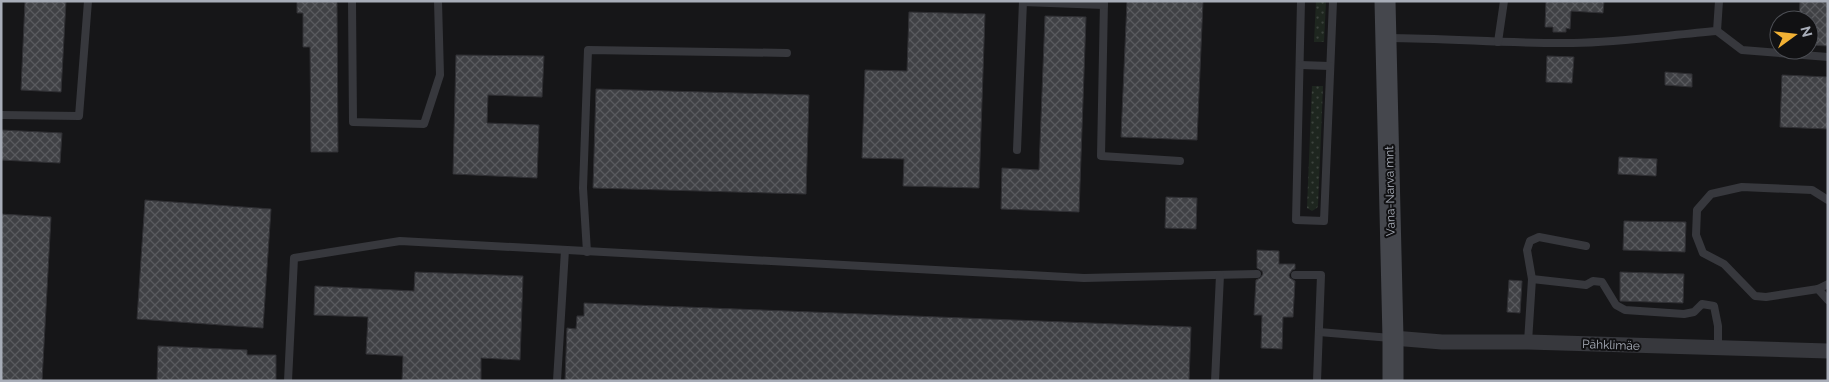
<svg xmlns="http://www.w3.org/2000/svg" width="1829" height="382" viewBox="0 0 1829 382" font-family="Raleway,sans-serif">
  <style>
    .grass { fill: url(#grass-dots) }
    .building { fill: url(#building-cross-hatch); stroke: #303034 }
    .lines { fill: none; stroke-linecap: round; stroke-linejoin: round }
    .service { stroke: #37383d; stroke-width: 8 }
    .minor { stroke: #37383d; stroke-width: 15 }
    .secondary { stroke: #45474d; stroke-width: 21 }
    .labels { text-anchor: middle; stroke-width: 4; stroke-linejoin: round; paint-order: stroke }
    .street-label { font-size: 12px; fill: #a8adb8; stroke: #111113 }
  </style>
  <defs>
    <pattern id="grass-dots" width="8" height="8" patternUnits="userSpaceOnUse" patternTransform="scale(1.25)"><rect width="8" height="8" fill="#1e261f"/><path d="M2 2h.1M6 6h.1" fill="none" stroke="#3c433d" stroke-width="1.8" stroke-linecap="round"/></pattern>
    <pattern id="building-cross-hatch" width="8" height="8" patternUnits="userSpaceOnUse" patternTransform="scale(1.25)"><rect width="8" height="8" fill="#404145"/><path d="M0 0l8 8M0 8l8-8" fill="none" stroke="#595a5e"/></pattern>
  </defs>
  <rect width="100%" height="100%" fill="#161618"/>
  <g class="grass">
    <path d="M1316,1H1326L1324,42H1314Z"/>
    <path d="M1312,86H1323L1318,206L1317,208L1312,211L1307,208Z"/>
  </g>
  <g class="building">
    <path d="M25,1H66L61,92L21,90Z"/>
    <path d="M297,1H337L338,152H311L310,47H303V13H297Z"/>
    <path d="M1127,1H1203L1197,140L1121,137Z"/>
    <path d="M1546,1H1604L1603,13L1571,11L1570,29L1566,28V32H1553V27H1545Z"/>
    <path d="M1800,1H1828V46L1809,45V20H1799Z"/>
    <path d="M909,12L985,14L979,188L903,186L904,159L862,158L865,70L907,71Z"/>
    <path d="M1045,16L1086,17L1079,212L1001,209L1002,168L1039,170Z"/>
    <path d="M456,55L544,56L542,97L488,95L487,123L539,125L537,178L453,174Z"/>
    <path d="M1547,56L1574,57L1572,83L1546,82Z"/>
    <path d="M1665,72L1692,74V87L1665,85Z"/>
    <path d="M1782,75L1828,77V129L1780,127Z"/>
    <path d="M596,89L809,95L806,194L593,188Z"/>
    <path d="M1,130L62,133L60,163L1,160Z"/>
    <path d="M1619,157L1657,159L1656,176L1618,174Z"/>
    <path d="M1166,197L1197,198L1196,229L1165,228Z"/>
    <path d="M145,200L271,209L263,328L137,319Z"/>
    <path d="M1,214L51,217L42,381H1Z"/>
    <path d="M1624,221L1686,222L1685,252L1623,250Z"/>
    <path d="M1257,250L1279,251V264H1295V269L1292,270L1289,275L1290,278L1295,281L1293,317H1283L1282,349L1261,348L1262,315H1254L1256,280L1260,278L1263,274L1262,271L1257,268Z"/>
    <path d="M415,272L523,276L520,360L481,358V381H402L403,356L366,354L368,317L314,315L315,286L414,291Z"/>
    <path d="M1620,272L1684,274L1683,303L1620,301Z"/>
    <path d="M1509,280L1522,281L1520,313L1507,312Z"/>
    <path d="M584,303L1191,327L1189,381H565L567,328L576,329L577,316H584Z"/>
    <path d="M158,346L247,350V355H276V381H157Z"/>
  </g>
  <g class="lines">
    <g class="service">
      <path d="M352,1L353,122L424,124L440,75L438,1"/>
      <path d="M1104,1L1101,156L1180,161"/>
      <path d="M1301,1L1296,220L1324,221L1333,1"/>
      <path d="M1023,2L1104,5"/>
      <path d="M1717,31L1742,50L1828,57"/>
      <path d="M1387,38C1449,38 1511,44 1573,43C1621,42 1669,35 1717,31L1719,1"/>
      <path d="M1498,42L1504,1"/>
      <path d="M1300,65L1330,66"/>
      <path d="M1,115L79,116L88,1"/>
      <path d="M1017,150L1023,1"/>
      <path d="M1828,200L1812,190L1742,187L1711,194L1697,210L1696,235L1703,253L1724,264L1755,296L1766,297L1818,289L1828,284"/>
      <path d="M587,252L583,188L588,50L787,53"/>
      <path d="M1295,275H1321L1317,381"/>
      <path d="M1532,279L1527,250L1530,241L1539,237L1586,246"/>
      <path d="M1818,289L1828,300"/>
      <path d="M1319,332L1391,338"/>
      <path d="M1528,342L1532,279L1586,285L1593,281L1602,282L1616,305L1625,310L1684,314L1694,312L1702,304L1714,306L1718,326V348"/>
      <path d="M288,381L294,258L400,241L1084,278L1257,274"/>
      <path d="M557,381L565,250"/>
      <path d="M1215,381L1220,275"/>
    </g>
    <path class="minor" d="M1393,338L1442,342H1528L1828,351"/>
    <path class="secondary" d="M1385,1L1393,338V381"/>
  </g>
  <g class="labels">
    <g class="street-label">
      <text transform="translate(1390 191) rotate(-91)" y="4">Vana-Narva mnt</text>
      <text transform="translate(1611 345) rotate(2)" y="4">Pähklimäe</text>
    </g>
  </g>
  <rect width="1829" height="382" fill="none" stroke="#a8adb8" stroke-width="5"/>
  <g transform="translate(1794 35) rotate(75)"><circle r="24" fill="#111113" stroke="#4d4f55"/>
  <path d="M0-4L9 19L0 12L-9 19Z" fill="#f2b134"/>
  <text y="-8" font-size="14" font-weight="bold" text-anchor="middle" fill="#a8adb8">N</text>
  </g>
</svg>
